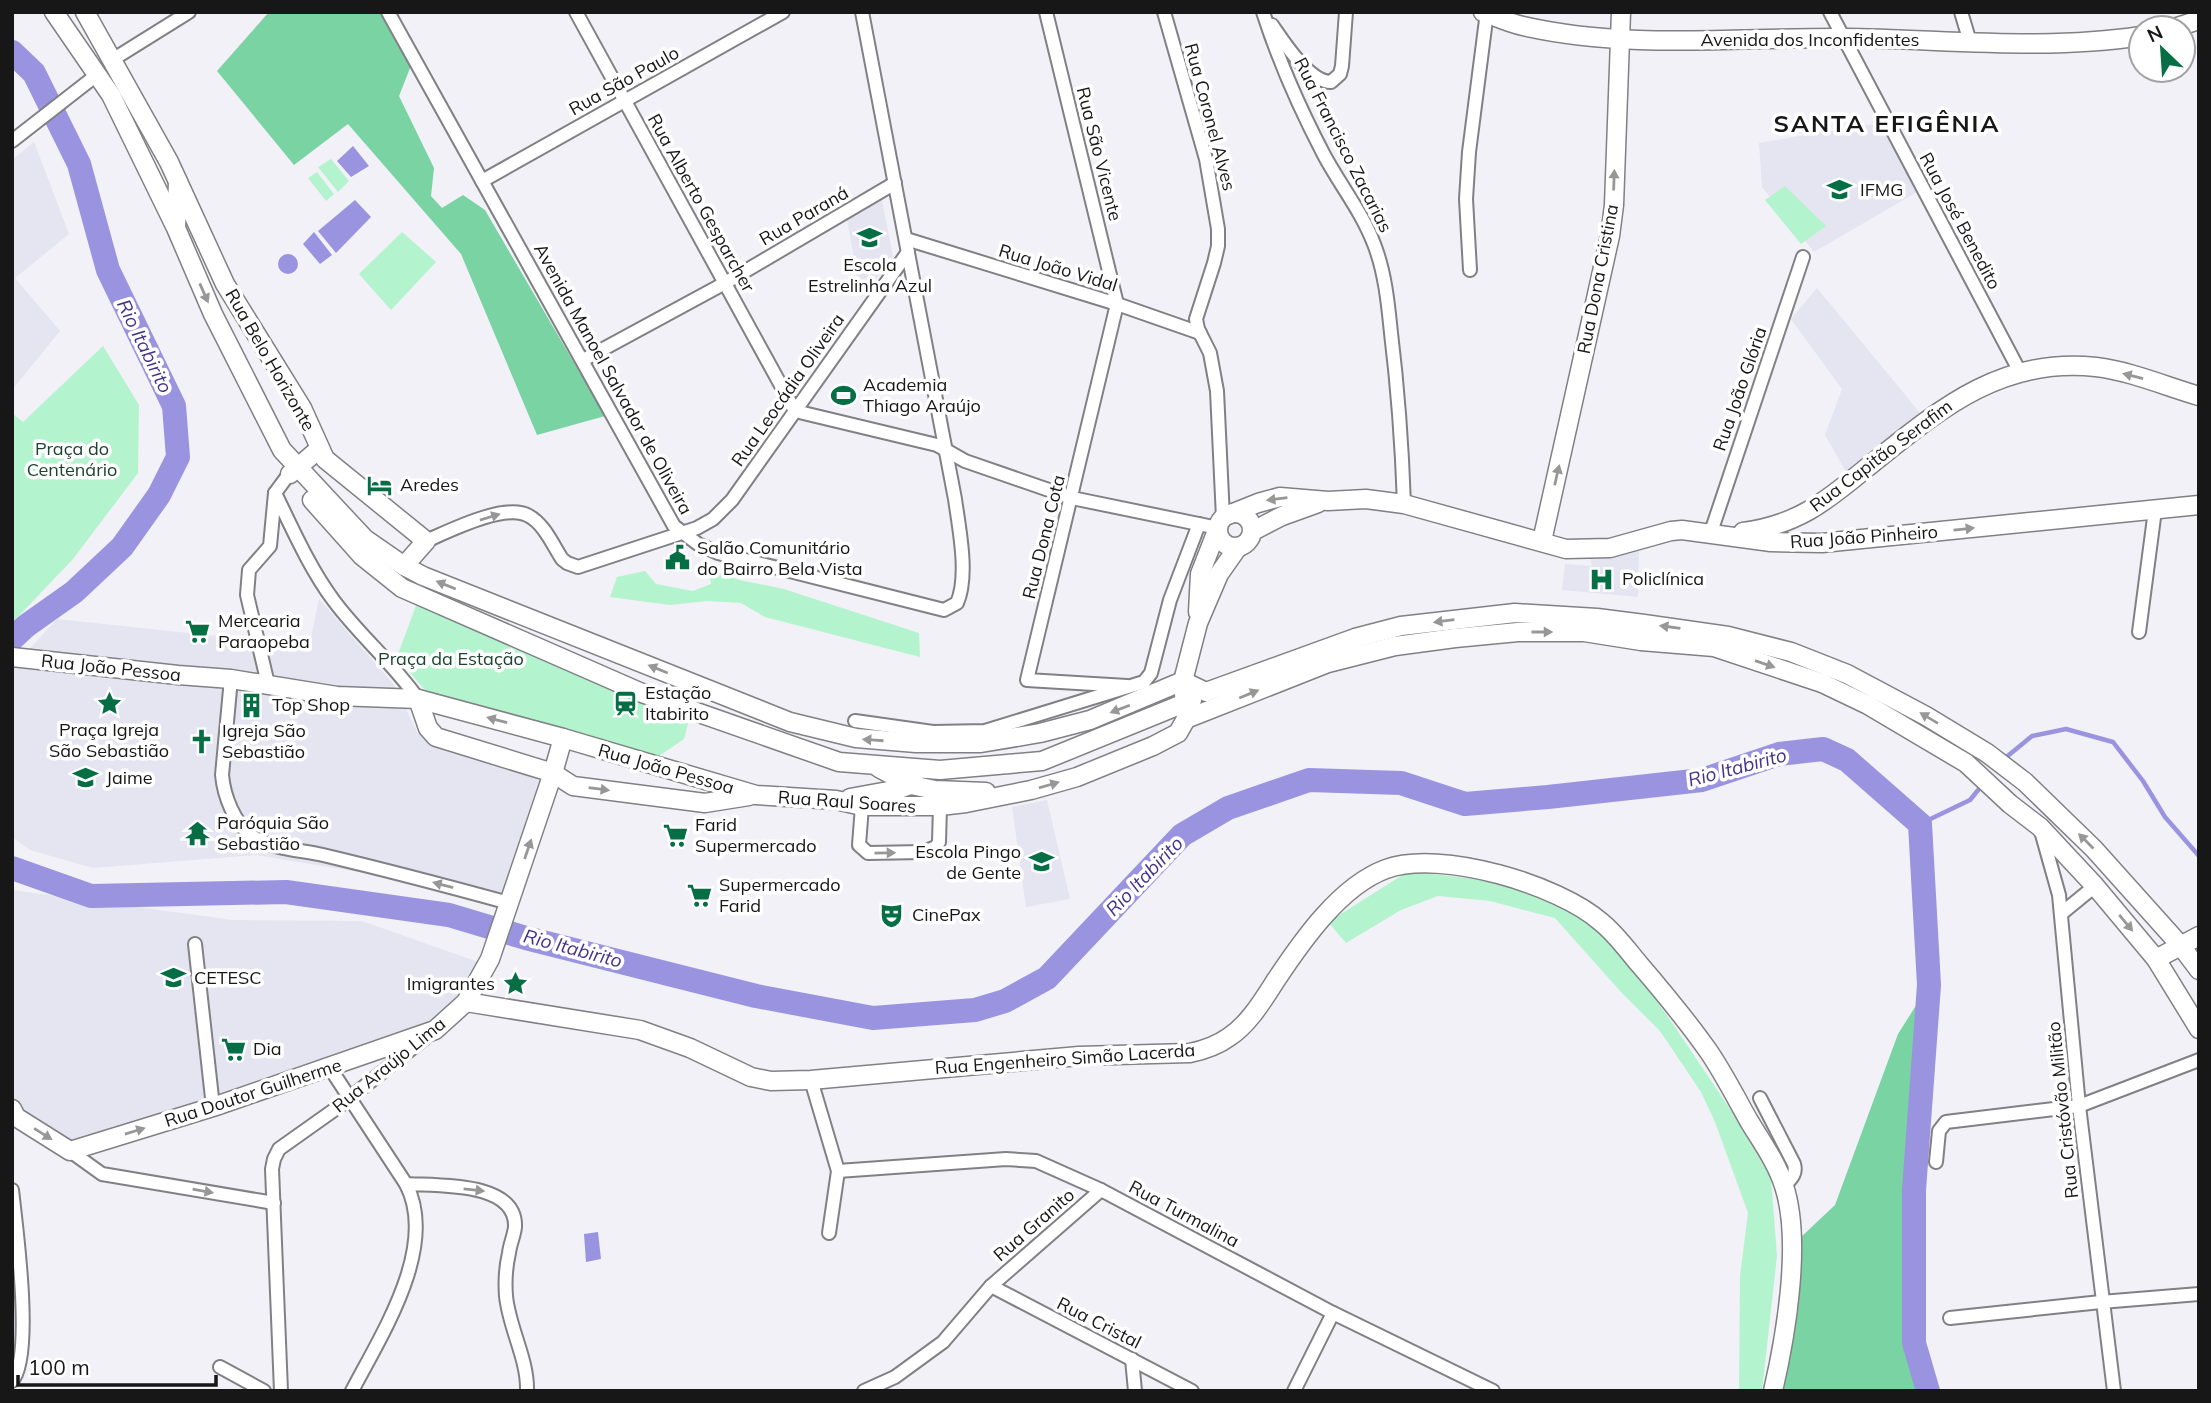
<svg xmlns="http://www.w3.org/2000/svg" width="2211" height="1403" viewBox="0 0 2211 1403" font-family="Mulish,sans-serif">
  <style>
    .built { fill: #e5e4f1 }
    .green { fill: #b3f4ce }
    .forest { fill: #7ad3a3 }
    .water { fill: #9a93df }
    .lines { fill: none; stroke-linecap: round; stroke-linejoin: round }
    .stream { stroke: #9a93df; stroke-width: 4.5 }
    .river { stroke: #9a93df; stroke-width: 24 }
    .street-casing { stroke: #808085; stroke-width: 16 }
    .secondary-casing { stroke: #808085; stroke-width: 21 }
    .street { stroke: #fff; stroke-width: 12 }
    .secondary { stroke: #fff; stroke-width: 18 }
    .oneway { fill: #979797 }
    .labels { text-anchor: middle; stroke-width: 7; stroke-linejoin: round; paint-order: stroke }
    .street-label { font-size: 18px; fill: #171718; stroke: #fff }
    .poi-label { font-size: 18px; fill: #171718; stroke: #fff; text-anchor: start }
    .park-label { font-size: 18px; fill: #1e4430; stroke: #fff }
    .water-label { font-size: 19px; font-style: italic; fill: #44338b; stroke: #fff }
    .district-label { font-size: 24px; font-weight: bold; letter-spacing: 2px; fill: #171718; stroke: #fff }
  </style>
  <rect width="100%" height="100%" fill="#f1f1f7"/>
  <g class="built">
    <path d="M1879,123L1917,192L1814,252L1762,187L1759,143Z"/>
    <path d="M34,142L69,234L15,278L60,331L12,390V160Z"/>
    <path d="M882,200L893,257L861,298L847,219Z"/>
    <path d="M1817,288L1925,419L1849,477L1825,435L1842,389L1791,319Z"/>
    <path d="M1639,547L1638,597L1562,590L1565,564L1592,566L1590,558Z"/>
    <path d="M319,599L395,686L418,734L541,781L503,896L256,855L93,868L30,850L12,837V668L57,619L226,637L310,642Z"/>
    <path d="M1047,800L1070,899L1026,907L1012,807Z"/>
    <path d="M12,890L233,920L362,921L478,962L466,992L427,1027L67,1147L12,1117Z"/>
  </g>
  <g class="green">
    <path d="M331,159L349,181L338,192L318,167Z"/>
    <path d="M317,172L334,194L326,201L308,178Z"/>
    <path d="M1785,186L1826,226L1801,244L1765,200Z"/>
    <path d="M402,232L436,262L391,310L359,274Z"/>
    <path d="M103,346L139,405L138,473L73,559L12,623V413L23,422Z"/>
    <path d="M708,568L739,580L784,589L919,633L920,657L765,617L741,603L707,601L670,605L610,597L617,577L645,571L656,584L693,591L711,584Z"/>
    <path d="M418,600L689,720L684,739L659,756L429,695L397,657Z"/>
    <path d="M1409,871L1499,882L1574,906L1611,937L1673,1024L1728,1106L1771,1178L1777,1256L1762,1391H1739L1740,1276L1748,1213L1715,1122L1701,1092L1660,1031L1621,992L1555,918L1490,901L1438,896L1401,910L1346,943L1328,922Z"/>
  </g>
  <g class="forest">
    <path d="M269,12H383L412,63L399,96L434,168L431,196L442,208L463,195L485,210L605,416L537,435L461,254L348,124L294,165L217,71Z"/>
    <path d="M1929,985L1914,1190V1343L1928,1391H1779L1800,1238L1835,1205L1898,1034Z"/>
  </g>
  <g class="water">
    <path d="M353,146L369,166L351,177L337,161Z"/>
    <path d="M355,200L371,217L336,253L318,231Z"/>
    <path d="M314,232L332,255L320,264L303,244Z"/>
    <circle cx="288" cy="264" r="10"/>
    <path d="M598,1232L601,1259L586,1262L584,1234Z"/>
  </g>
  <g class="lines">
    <g class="stream">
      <path d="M2004,759L2032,736L2066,729L2113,742L2143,781L2165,817L2199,856"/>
      <path d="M1920,824L1970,800L1983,784"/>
    </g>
    <g class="river">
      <path d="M12,52L34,73L79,164L108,270L174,406L178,457L159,495L122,547L74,592L26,626L12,639"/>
      <path d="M12,868L91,896L286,892L449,915L526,938L756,996L873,1018L975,1010L1005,1001L1047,978L1182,835L1228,808L1309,780L1401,783L1465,804L1548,797L1702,780L1779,754L1823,749L1847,760L1920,824L1929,985L1914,1190V1343L1928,1391"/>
    </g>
    <defs>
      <g id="street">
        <path d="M388,12L674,526L698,544L718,553L944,610L957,603C969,576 959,528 955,499L862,12"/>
        <path d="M576,12L795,411L937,445L965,461L1072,498L1218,528"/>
        <path d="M1046,12L1117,304L1027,680L1127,686"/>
        <path d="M1164,12L1206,159L1218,229V246L1214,263L1196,319L1198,329L1210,353L1217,391L1223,518"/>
        <path d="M1263,12C1279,62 1300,109 1324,155C1340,185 1362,212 1374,244C1385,272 1388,303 1391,333C1398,390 1402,446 1404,504"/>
        <path d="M1830,12L2020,372"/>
        <path d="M1961,12L1970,42"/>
        <path d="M1272,25C1283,41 1309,82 1331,82L1340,74L1342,66L1346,12"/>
        <path d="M112,60L189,12"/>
        <path d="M12,141L98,74"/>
        <path d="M482,181L783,12"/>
        <path d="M906,239L1117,304L1200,333"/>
        <path d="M1470,270L1466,199L1469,152L1487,12"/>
        <path d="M583,360L725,283L895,183"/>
        <path d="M275,493C293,530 310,569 334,601C360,636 393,663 418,699"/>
        <path d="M1711,532L1803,257"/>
        <path d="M426,541C449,531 506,502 529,516C544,524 553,545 562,559L567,563L578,567L697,528L713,519L732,500L908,252"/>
        <path d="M2139,632L2155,510"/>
        <path d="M231,679L222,775C224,796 234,823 252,836C271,849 301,850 323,855C386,870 447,886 509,903"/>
        <path d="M268,684L247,595L249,570L270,546L275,493L289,474"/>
        <path d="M855,721L933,732L985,731L1144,682L1151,673L1170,600L1199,524"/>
        <path d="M862,806L859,845L868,853L923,852L936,847L939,842L940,806"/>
        <path d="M2041,831L2059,895L2079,1106L2114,1391"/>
        <path d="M2062,913L2095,886"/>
        <path d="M195,944L213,1107"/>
        <path d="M330,1068L406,1184C439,1247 381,1335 352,1391"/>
        <path d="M811,1080L838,1171L829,1233"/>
        <path d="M1760,1098L1794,1164C1797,1174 1791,1179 1784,1186"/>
        <path d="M70,1151L102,1174L274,1203"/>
        <path d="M1936,1162L1939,1131L1946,1122L2079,1106L2199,1060"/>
        <path d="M838,1171L1006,1159L1036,1161L1101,1190L1333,1313L1493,1391"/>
        <path d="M406,1184C437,1186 517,1181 515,1227C514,1236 510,1244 509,1253C506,1266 505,1283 506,1296C509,1328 528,1359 527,1391"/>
        <path d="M12,1190C16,1226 34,1357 12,1381"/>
        <path d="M991,1286L1192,1391"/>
        <path d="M1950,1318L2101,1302L2199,1294"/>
        <path d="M1132,1359L1135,1391"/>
        <path d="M220,1367L264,1391"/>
        <path d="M281,1391L272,1169L274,1159L279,1149L341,1105L425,1038"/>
        <path d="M864,1391L895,1377L943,1342L991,1286L1101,1190"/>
        <path d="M1294,1391L1333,1313"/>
      </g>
      <g id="secondary">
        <path d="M54,12L111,95L175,226"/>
        <path d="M85,12L169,162L225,284L302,408L325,459L426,541L404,566"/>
        <path d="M1483,12C1496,17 1509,23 1523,26C1628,50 1737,37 1845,38C1943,39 2044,51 2141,36"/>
        <path d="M2174,28L2199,20"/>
        <path d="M178,182L176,228L213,314L282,450L365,539L404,566L423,576L790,722L856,738L916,743H981L1040,733L1090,720L1183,681L1206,692L1355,638L1401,626L1515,613L1597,618L1644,624L1728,636L1791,652L1847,674L1926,716L1987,753L2025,782L2094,849L2181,946L2199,970"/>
        <path d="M290,474L319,449"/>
        <path d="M312,500L362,556L402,588L642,693L839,762L940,770L1042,761L1192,700"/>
        <circle cx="1235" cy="530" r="17"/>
        <path d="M1228,515L1258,503L1280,497L1328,501L1366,499L1404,504L1566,549L1610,548L1671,531L1682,530L1771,542L1822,543L2199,505"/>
        <path d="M1253,531L1282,516L1318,503"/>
        <path d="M1743,532C1796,525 1824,503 1864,470C1934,414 1998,356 2096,367C2130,371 2165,386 2199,396"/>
        <path d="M1542,541L1610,236L1614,205L1621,12"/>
        <path d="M1198,612L1200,574L1218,528"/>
        <path d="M12,657L178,675L231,679L337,696L418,699L563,738L756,795L836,800L862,806H940L966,803L1031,790L1077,777L1153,746L1178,733L1186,719L1183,681L1198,623L1219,574L1238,547"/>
        <path d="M418,699L428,728L436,737L553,773L573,786L705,803L749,796"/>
        <path d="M1186,719L1328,663L1395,646L1455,638L1518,632H1584L1641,641L1714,647L1822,683L1868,705L1966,763L2010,804L2040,827L2095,886L2156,959L2199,1029"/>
        <path d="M879,768L911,785L935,790L986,792"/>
        <path d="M850,798L899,789L915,783"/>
        <path d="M2156,959L2199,936"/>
        <path d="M466,1002L640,1030L690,1048L751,1077L771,1081L811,1080L1079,1056L1190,1053C1204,1050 1218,1045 1229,1037C1249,1024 1263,1000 1276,980C1302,941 1340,886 1386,869C1441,849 1559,885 1601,922C1616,934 1628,951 1640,965C1664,993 1688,1022 1709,1052C1724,1074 1736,1098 1749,1121C1761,1141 1777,1163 1784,1186C1802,1241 1786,1335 1773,1391"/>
        <path d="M12,1109L16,1117L70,1151L213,1107L435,1030L466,1002L490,959L553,773L563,738"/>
      </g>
    </defs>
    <use href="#street" class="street-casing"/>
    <use href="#secondary" class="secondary-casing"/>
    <use href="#street" class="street"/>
    <use href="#secondary" class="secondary"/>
  </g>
  <defs><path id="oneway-solid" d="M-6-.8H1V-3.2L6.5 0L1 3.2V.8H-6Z" transform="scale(1.75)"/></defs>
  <g class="oneway">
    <use href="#oneway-solid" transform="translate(1614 180) rotate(-88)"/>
    <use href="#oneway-solid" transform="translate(204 293) rotate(66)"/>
    <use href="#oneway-solid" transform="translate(2133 376) rotate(-166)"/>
    <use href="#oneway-solid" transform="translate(1557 475) rotate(-77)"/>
    <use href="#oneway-solid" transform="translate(1277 499) rotate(173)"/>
    <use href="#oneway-solid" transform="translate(490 517) rotate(-17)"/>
    <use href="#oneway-solid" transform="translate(1964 529) rotate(-6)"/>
    <use href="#oneway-solid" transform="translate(446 585) rotate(-158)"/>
    <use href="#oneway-solid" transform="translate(1444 621) rotate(173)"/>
    <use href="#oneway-solid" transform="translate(1670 627) rotate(-172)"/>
    <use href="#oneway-solid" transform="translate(1542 632)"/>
    <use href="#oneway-solid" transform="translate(1765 664) rotate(19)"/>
    <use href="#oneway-solid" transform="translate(658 669) rotate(-158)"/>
    <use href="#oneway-solid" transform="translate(1249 694) rotate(-22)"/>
    <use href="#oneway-solid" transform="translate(1120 709) rotate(159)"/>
    <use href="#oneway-solid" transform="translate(1929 718) rotate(-149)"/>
    <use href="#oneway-solid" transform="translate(497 720) rotate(-165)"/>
    <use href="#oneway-solid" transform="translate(873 740) rotate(-176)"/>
    <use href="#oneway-solid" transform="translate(1049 785) rotate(-16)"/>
    <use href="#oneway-solid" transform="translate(599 789) rotate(7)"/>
    <use href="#oneway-solid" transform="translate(2086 841) rotate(-135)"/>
    <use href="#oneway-solid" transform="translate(528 849) rotate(-71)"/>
    <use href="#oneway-solid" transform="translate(885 853) rotate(-1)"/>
    <use href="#oneway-solid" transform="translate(443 885) rotate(-165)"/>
    <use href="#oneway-solid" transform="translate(2126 923) rotate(50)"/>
    <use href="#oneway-solid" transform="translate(135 1131) rotate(-17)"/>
    <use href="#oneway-solid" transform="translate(43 1134) rotate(32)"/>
    <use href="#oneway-solid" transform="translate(474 1190) rotate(6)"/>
    <use href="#oneway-solid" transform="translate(203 1191) rotate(10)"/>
  </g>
  <defs>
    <symbol id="university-bare" viewBox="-9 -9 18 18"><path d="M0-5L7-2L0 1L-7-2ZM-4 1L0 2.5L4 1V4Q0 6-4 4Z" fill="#056e45" stroke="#fff" stroke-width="2.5" paint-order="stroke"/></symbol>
    <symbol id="school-bare" viewBox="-9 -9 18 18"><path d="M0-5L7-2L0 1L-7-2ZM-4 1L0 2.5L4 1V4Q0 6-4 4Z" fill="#056e45" stroke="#fff" stroke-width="2.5" paint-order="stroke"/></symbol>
    <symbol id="stadium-bare" viewBox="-9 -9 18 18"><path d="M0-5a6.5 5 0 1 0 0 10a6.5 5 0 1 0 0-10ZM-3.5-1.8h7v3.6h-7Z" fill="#056e45" stroke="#fff" stroke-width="2.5" paint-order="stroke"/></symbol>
    <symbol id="hotel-bare" viewBox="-9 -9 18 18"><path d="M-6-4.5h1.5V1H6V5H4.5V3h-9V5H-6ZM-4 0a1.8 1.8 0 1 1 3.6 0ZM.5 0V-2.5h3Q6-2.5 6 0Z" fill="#056e45" stroke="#fff" stroke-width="2.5" paint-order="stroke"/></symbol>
    <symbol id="civic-bare" viewBox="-9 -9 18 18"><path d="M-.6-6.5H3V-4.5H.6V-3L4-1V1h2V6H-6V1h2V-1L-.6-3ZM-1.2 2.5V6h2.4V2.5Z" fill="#056e45" stroke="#fff" stroke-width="2.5" paint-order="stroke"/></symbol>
    <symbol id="hospital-bare" viewBox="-9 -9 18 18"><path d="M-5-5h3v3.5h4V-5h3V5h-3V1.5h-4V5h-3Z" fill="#056e45" stroke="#fff" stroke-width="2.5" paint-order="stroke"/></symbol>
    <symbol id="supermarket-bare" viewBox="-9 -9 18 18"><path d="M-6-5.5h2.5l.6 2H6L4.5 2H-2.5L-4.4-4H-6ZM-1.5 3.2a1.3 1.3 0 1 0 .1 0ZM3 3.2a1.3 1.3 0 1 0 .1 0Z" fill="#056e45" stroke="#fff" stroke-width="2.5" paint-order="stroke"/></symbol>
    <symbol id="sight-bare" viewBox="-9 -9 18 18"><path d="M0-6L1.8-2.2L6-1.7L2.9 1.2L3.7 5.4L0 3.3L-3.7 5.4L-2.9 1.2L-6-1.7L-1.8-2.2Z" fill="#056e45" stroke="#fff" stroke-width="2.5" paint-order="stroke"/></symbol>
    <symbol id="station-bare" viewBox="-9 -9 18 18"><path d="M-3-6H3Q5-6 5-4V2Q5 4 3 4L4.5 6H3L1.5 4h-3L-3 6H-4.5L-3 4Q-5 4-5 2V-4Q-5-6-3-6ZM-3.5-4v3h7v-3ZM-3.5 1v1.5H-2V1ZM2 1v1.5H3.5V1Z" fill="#056e45" stroke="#fff" stroke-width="2.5" paint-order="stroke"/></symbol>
    <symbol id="building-bare" viewBox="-9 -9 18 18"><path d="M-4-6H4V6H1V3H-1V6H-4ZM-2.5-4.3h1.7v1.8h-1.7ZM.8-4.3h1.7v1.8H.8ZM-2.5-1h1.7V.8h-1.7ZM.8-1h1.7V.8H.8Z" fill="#056e45" stroke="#fff" stroke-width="2.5" paint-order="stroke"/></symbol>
    <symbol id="church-bare" viewBox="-9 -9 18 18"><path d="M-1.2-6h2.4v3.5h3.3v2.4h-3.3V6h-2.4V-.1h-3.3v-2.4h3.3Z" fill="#056e45" stroke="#fff" stroke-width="2.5" paint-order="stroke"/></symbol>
    <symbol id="temple-bare" viewBox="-9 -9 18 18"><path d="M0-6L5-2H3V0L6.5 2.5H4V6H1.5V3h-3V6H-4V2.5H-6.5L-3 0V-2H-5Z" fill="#056e45" stroke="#fff" stroke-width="2.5" paint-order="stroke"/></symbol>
    <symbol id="theatre-bare" viewBox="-9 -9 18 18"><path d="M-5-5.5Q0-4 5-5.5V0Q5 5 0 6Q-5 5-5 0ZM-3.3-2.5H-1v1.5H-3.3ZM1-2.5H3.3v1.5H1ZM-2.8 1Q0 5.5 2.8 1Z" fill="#056e45" stroke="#fff" stroke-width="2.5" paint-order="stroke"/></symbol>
  </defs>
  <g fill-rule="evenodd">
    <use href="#university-bare" x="1822" y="172" width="35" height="35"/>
    <use href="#school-bare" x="852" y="220" width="35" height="35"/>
    <use href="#stadium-bare" x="826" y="378" width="35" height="35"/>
    <use href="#hotel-bare" x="362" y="468" width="35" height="35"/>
    <use href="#civic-bare" x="660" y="540" width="35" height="35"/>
    <use href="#hospital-bare" x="1584" y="562" width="35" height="35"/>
    <use href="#supermarket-bare" x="180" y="614" width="35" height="35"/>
    <use href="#sight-bare" x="92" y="686" width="35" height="35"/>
    <use href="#station-bare" x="608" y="686" width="35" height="35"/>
    <use href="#building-bare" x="234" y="688" width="35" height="35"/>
    <use href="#church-bare" x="184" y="724" width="35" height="35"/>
    <use href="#school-bare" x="68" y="760" width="35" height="35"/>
    <use href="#temple-bare" x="180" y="816" width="35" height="35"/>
    <use href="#supermarket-bare" x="658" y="818" width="35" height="35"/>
    <use href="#school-bare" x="1024" y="844" width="35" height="35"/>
    <use href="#supermarket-bare" x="682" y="878" width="35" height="35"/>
    <use href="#theatre-bare" x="874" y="898" width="35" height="35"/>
    <use href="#university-bare" x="156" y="960" width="35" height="35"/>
    <use href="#sight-bare" x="498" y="966" width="35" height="35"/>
    <use href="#supermarket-bare" x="216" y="1032" width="35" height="35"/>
  </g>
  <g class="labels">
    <g class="street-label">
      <text x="1810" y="46">Avenida dos Inconfidentes</text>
      <text transform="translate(624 81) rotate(-29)" y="6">Rua São Paulo</text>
      <text transform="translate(1210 117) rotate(75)" y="6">Rua Coronel Alves</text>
      <text transform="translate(1343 145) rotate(63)" y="6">Rua Francisco Zacarias</text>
      <text transform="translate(1099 154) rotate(76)" y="6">Rua São Vicente</text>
      <text transform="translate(701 203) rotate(61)" y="6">Rua Alberto Gesparcher</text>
      <text transform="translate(804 216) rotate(-30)" y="6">Rua Paraná</text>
      <text transform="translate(1960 221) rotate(62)" y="6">Rua José Benedito</text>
      <text transform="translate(1058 268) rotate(17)" y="6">Rua João Vidal</text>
      <text transform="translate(1598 279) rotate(-79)" y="6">Rua Dona Cristina</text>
      <text transform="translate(270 360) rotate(60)" y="6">Rua Belo Horizonte</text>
      <text transform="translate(613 379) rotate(61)" y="6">Avenida Manoel Salvador de Oliveira</text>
      <text transform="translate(1740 389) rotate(-71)" y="6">Rua João Glória</text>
      <text transform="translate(788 390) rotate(-55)" y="6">Rua Leocádia Oliveira</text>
      <text transform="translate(1881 456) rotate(-37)" y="6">Rua Capitão Serafim</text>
      <text transform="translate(1044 537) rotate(-76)" y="6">Rua Dona Cota</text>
      <text transform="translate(1864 537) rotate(-4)" y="6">Rua João Pinheiro</text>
      <text transform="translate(111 668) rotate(6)" y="6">Rua João Pessoa</text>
      <text transform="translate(666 769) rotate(16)" y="6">Rua João Pessoa</text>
      <text transform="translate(847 802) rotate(4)" y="6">Rua Raul Soares</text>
      <text transform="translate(1065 1059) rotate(-4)" y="6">Rua Engenheiro Simão Lacerda</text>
      <text transform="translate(389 1065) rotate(-39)" y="6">Rua Araújo Lima</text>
      <text transform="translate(253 1093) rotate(-18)" y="6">Rua Doutor Guilherme</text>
      <text transform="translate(2063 1110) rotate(-96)" y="6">Rua Cristóvão Militão</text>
      <text transform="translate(1184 1214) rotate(28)" y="6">Rua Turmalina</text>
      <text transform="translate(1034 1225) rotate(-41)" y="6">Rua Granito</text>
      <text transform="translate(1099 1323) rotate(27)" y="6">Rua Cristal</text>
    </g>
    <g class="poi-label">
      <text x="1860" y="196">IFMG</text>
      <text x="870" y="271" text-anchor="middle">Escola<tspan x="870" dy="21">Estrelinha Azul</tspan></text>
      <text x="863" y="391">Academia<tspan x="863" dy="21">Thiago Araújo</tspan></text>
      <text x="400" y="491">Aredes</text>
      <text x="697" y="554">Salão Comunitário<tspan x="697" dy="21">do Bairro Bela Vista</tspan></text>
      <text x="1622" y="585">Policlínica</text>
      <text x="218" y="627">Mercearia<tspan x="218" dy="21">Paraopeba</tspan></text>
      <text x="645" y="699">Estação<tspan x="645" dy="21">Itabirito</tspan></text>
      <text x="272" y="711">Top Shop</text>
      <text x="109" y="736" text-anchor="middle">Praça Igreja<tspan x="109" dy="21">São Sebastião</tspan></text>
      <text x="222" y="737">Igreja São<tspan x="222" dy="21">Sebastião</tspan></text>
      <text x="106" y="784">Jaime</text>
      <text x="217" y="829">Paróquia São<tspan x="217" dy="21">Sebastião</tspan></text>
      <text x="695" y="831">Farid<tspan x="695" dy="21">Supermercado</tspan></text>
      <text x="1021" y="858" text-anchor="end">Escola Pingo<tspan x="1021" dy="21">de Gente</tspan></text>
      <text x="719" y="891">Supermercado<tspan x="719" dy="21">Farid</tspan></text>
      <text x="912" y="921">CinePax</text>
      <text x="194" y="984">CETESC</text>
      <text x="495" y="990" text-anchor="end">Imigrantes</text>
      <text x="253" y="1055">Dia</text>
    </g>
    <g class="park-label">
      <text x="72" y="455">Praça do<tspan x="72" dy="21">Centenário</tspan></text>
      <text x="451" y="665">Praça da Estação</text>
    </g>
    <g class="water-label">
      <text transform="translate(145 346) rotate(64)" y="7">Rio Itabirito</text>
      <text transform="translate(1737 767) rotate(-15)" y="7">Rio Itabirito</text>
      <text transform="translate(1144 876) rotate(-46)" y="7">Rio Itabirito</text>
      <text transform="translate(573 948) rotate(15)" y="7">Rio Itabirito</text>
    </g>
    <g class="district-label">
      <text x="1887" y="132">SANTA EFIGÊNIA</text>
    </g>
  </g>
  <rect width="2211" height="1403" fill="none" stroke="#171718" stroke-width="28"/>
  <g transform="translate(2162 49) rotate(335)"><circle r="33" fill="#ffffff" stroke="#a2a2a3" stroke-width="2"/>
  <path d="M0-5L12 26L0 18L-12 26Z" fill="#056e45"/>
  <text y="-10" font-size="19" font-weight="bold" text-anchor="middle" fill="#171718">N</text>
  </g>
  <path d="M18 1375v10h198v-10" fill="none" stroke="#171718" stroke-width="3.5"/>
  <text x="28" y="1375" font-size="21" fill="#171718" stroke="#ffffff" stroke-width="5" paint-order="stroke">100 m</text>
</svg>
